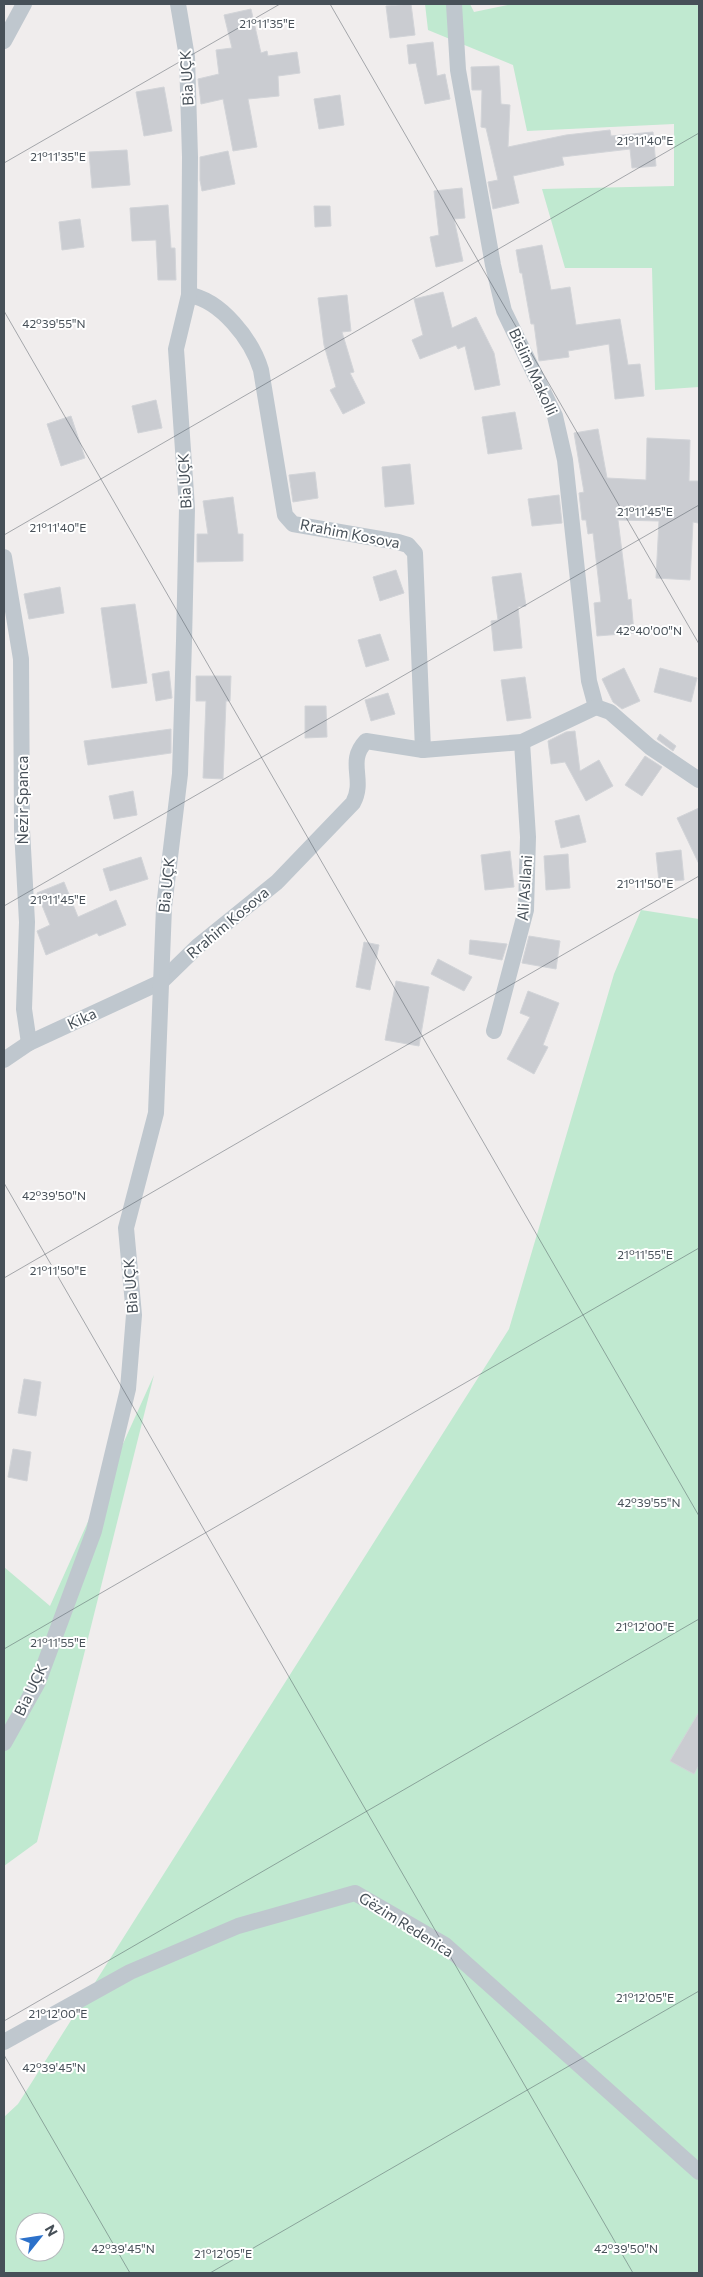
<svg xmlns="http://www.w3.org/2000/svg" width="703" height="2277" viewBox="0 0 703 2277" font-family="Commissioner,sans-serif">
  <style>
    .green { fill: #c0e9d0; fill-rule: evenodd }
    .building { fill: #caccd1; stroke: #d2d4d8 }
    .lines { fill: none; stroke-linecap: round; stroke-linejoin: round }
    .street { stroke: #bfc7ce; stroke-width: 16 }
    .ticks { fill: none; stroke: #475058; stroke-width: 1; stroke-opacity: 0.45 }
    .labels { text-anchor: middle; stroke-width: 4; stroke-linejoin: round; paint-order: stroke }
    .street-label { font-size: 15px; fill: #475058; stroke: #fff }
    .ticks-label { font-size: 12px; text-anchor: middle; fill: #475058; stroke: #fff; stroke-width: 4; stroke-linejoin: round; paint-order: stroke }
  </style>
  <rect width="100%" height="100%" fill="#f0eded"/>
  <g class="green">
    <path d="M425,4H470L474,12L513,4H699V387L655,390L652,268H565L542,189L674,186V124L527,131L513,65L428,30Z"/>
    <path d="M641,910L699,919V2273H4V2117L18,2104L509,1329L614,974ZM25,2222H55V2252H25Z"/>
    <path d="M154,1375L37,1842L4,1866V1567L50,1606Z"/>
  </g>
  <g class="building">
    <path d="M411,4L415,35L390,38L386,6Z"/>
    <path d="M251,9L261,53L267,51L268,56L297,52L300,73L278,76L279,96L248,99L257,147L233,151L223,99L201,104L198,79L219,74L216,50L232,48L224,15Z"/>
    <path d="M433,42L437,76L445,74L450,99L425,104L416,63L409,64L407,45Z"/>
    <path d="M499,66L501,104L510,105L508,147L566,135L610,130L611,136L653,132L656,166L632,168L630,149L562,157L564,165L513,176L519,203L493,209L488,182L498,180L486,128L481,127L482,90H472L471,67Z"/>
    <path d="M164,87L172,131L144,136L136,92Z"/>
    <path d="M340,95L344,125L319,129L314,99Z"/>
    <path d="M127,150L130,185L92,188L89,152Z"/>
    <path d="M228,151L235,184L202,191L200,180V157Z"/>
    <path d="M462,188L465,218L454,219L463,261L436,267L430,237L439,235L434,191Z"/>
    <path d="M168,205L171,248H175L176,280H158L156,240L132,241L130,208Z"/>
    <path d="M314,206H330L331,226L315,227Z"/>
    <path d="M80,219L84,247L62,250L59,222Z"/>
    <path d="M542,245L551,290L570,287L576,325L620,319L628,365L640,364L644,396L615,399L609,344L568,351L569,357L539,361L534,324H531L522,273H520L516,250Z"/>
    <path d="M443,292L452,328L476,317L494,353L500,385L475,390L465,346L458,349L456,345L420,359L412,340L423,335L414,299Z"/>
    <path d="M347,295L351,331L342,332L354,372L350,373L365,403L343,414L330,390L336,387L324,345L318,298Z"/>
    <path d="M156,400L162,428L138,433L132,406Z"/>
    <path d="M515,412L522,449L488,454L482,417Z"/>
    <path d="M71,416L85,458L61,466L47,424Z"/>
    <path d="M598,429L607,478L646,480L647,438L690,440L689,481H699V486L698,523L693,522L690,580L656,578L659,521L618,520L628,600L631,599L634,633L597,636L594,603L601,602L593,533L588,534L586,520H582L579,493L584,492L574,433Z"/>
    <path d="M410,464L414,504L385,507L382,467Z"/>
    <path d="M315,472L318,498L293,502L289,475Z"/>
    <path d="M559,495L562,523L532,526L528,499Z"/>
    <path d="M233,497L238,534H243V561L197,562V534H208L203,501Z"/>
    <path d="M396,570L404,593L380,601L373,577Z"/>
    <path d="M521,573L526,606L518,607L522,648L494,651L491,621L498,620L492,577Z"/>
    <path d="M60,587L64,613L29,619L24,594Z"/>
    <path d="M135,604L147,683L112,688L101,608Z"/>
    <path d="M380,634L389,660L366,667L358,640Z"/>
    <path d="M624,668L640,701L622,709L613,702L602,679Z"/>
    <path d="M660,668L697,678L691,702L654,692Z"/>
    <path d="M169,671L172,698L156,701L152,674Z"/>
    <path d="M196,676H231L230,701H226L223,779L203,778L206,701H196Z"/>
    <path d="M525,677L531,718L507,721L501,680Z"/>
    <path d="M388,693L395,714L371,721L365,700Z"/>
    <path d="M305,706H326L327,737L305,738Z"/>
    <path d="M171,729V753L88,765L84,741Z"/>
    <path d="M575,731L580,771L599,760L613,786L586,801L565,762L551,764L548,741L566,732Z"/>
    <path d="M660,734L676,746L673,751L657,739Z"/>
    <path d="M645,756L662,767L642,796L625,785Z"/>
    <path d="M133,791L137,815L114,819L109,796Z"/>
    <path d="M699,808V864L677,818Z"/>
    <path d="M579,815L586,842L561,848L555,821Z"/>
    <path d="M681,850L684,880L659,882L656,853Z"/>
    <path d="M510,851L514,887L485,890L481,855Z"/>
    <path d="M568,854L570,888L546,890L544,856Z"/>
    <path d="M141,857L148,879L110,891L103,869Z"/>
    <path d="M64,882L78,917L116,900L126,925L99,936L97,933L46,955L37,931L50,925L37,893Z"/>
    <path d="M529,936L560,941L556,969L522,963Z"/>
    <path d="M470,940L507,944L502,960L469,954Z"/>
    <path d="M364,942L379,945L370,990L356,987Z"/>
    <path d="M438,959L472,977L464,991L431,974Z"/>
    <path d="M396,981L429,987L419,1046L385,1040Z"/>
    <path d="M528,991L559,1003L543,1045L548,1047L534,1074L507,1059L530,1017L520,1013Z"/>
    <path d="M24,1379L41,1382L36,1416L18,1413Z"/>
    <path d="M13,1449L31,1452L27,1481L8,1477Z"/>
    <path d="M699,1712V1765L694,1774L670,1761Z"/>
  </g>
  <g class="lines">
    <g class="street">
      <path d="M454,4L458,70L493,265L504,311L555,416L565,460L589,681L596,707L610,712L650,747L699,780"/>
      <path d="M4,41L24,4"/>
      <path d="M189,295C221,300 252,340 261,370L285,515L293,524L398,542L408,545L415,553L423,750"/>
      <path d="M4,557L21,659L22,830L27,922L24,1009L29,1043"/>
      <path d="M494,1031L526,910L528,837L522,742"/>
      <path d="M4,1060L29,1043L161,982L198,946L277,882L353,803C366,779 346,762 366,741L423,750L522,742L596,707"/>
      <path d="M4,1743L38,1682L94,1531L128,1389L134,1315L126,1228L156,1113L164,907L180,774L184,641L187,508L176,349L189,295L190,157L187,57L178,4"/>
      <path d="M4,2042L130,1972L238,1926L355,1893L445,1945L699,2172"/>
    </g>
  </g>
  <path class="ticks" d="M330,4L699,644M4,163L280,4M4,311L699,1516M4,535L699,133M4,906L699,505M4,1183L633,2273M4,1278L699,876M4,1649L699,1248M4,2021L699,1619M4,2055L130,2273M210,2273L699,1991"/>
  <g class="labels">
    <g class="street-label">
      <text transform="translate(187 78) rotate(-93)" y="5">Bia UÇK</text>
      <text transform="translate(533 372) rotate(65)" y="5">Bislim Makolli</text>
      <text transform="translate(185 481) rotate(-93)" y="5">Bia UÇK</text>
      <text transform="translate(350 534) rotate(11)" y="5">Rrahim Kosova</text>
      <text transform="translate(23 800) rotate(-90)" y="5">Nezir Spanca</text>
      <text transform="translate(167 885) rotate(-84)" y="5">Bia UÇK</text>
      <text transform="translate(525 888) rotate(-86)" y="5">Ali Asllani</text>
      <text transform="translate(228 923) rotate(-40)" y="5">Rrahim Kosova</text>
      <text transform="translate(82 1019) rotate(-25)" y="5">Kika</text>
      <text transform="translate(131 1286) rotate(-94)" y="5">Bia UÇK</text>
      <text transform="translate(31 1690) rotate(-64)" y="5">Bia UÇK</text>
      <text transform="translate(406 1925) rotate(32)" y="5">Gëzim Redenica</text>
    </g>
  </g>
  <g class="ticks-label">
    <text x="267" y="28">21°11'35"E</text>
    <text x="645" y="145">21°11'40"E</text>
    <text x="58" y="161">21°11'35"E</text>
    <text x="54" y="328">42°39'55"N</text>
    <text x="645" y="516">21°11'45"E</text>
    <text x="58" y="532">21°11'40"E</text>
    <text x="649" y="635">42°40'00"N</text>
    <text x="645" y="888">21°11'50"E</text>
    <text x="58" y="904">21°11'45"E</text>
    <text x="54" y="1200">42°39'50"N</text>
    <text x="645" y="1259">21°11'55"E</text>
    <text x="58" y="1275">21°11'50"E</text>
    <text x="649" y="1507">42°39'55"N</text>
    <text x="645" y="1631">21°12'00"E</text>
    <text x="58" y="1647">21°11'55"E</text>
    <text x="645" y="2002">21°12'05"E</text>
    <text x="58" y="2018">21°12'00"E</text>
    <text x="54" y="2072">42°39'45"N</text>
    <text x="123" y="2253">42°39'45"N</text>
    <text x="626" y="2253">42°39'50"N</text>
    <text x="223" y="2258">21°12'05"E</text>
  </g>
  <rect width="703" height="2277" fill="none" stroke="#475058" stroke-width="10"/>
  <g transform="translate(40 2237) rotate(60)"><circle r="24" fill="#ffffff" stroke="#b5b9bc"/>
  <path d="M0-4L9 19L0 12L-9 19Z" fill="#2c71ca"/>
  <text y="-8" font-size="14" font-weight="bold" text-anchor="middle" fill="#475058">N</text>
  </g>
</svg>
